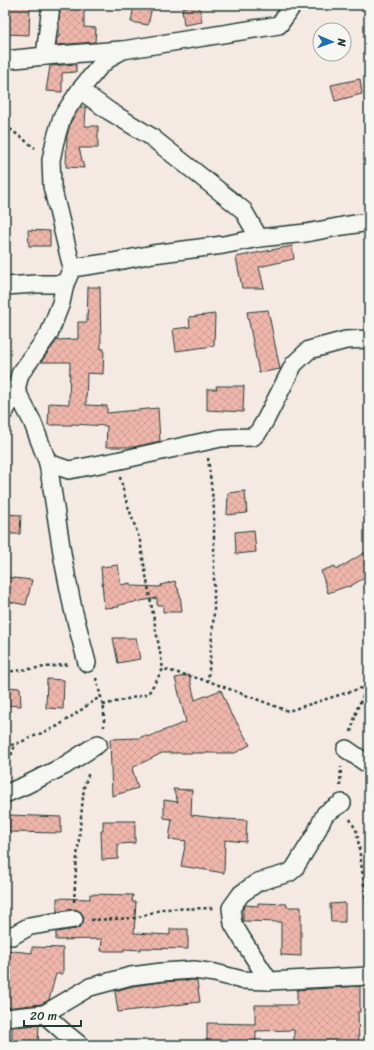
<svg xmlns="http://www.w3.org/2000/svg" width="374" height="1050" viewBox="0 0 374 1050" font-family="Sriracha,sans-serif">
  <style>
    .building { fill: url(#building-cross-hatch); stroke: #1f3d34 }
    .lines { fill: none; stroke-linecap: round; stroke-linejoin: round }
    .street-casing { stroke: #1f3d34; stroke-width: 20 }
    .path { stroke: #1f3d34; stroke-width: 2.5; stroke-dasharray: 3 3; stroke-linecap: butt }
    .street { stroke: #f6f6f2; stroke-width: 17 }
  </style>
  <defs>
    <pattern id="building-cross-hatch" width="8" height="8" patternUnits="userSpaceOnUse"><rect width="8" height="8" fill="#f0b6ab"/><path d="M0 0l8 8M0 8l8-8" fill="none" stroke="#cd9d94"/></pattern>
  </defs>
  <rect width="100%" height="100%" fill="#f5e9e4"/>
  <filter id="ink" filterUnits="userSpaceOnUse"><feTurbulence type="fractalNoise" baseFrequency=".025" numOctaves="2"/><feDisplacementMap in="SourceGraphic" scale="8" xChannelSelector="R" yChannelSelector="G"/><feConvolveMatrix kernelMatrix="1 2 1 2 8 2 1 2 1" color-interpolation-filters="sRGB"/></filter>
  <g filter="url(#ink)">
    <g class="building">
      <path d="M5,5H30L29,35L5,34Z"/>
      <path d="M134,5H141L152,7L148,25L131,22Z"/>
      <path d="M199,5L202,22L184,25L182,8Z"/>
      <path d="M61,6L84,7V27L96,28L95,42L56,45L57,37H59V19Z"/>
      <path d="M76,64V72L62,73V92L46,91L50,66Z"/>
      <path d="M360,79L362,94L335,101L331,85Z"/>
      <path d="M80,107H86L85,126H98V148H79L84,168L66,167L67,135L71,121Z"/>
      <path d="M28,230L50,231V246H29Z"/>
      <path d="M292,246L294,259L259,267L264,288H242L236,257Z"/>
      <path d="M88,287H100L101,349H104L103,374L87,373L86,405L107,406V413L158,408L160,441L134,447H106L107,426L72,424V425H48L49,403L69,404L70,362H41L57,340L78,339V322H87Z"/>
      <path d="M268,310L280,369L259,373L247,312Z"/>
      <path d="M215,314L214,346L176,351L173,329L190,327L189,317Z"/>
      <path d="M216,386H244L243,412L207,410V389H217Z"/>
      <path d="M245,491L247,513L227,515L228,493Z"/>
      <path d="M5,514L21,515L20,534H5Z"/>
      <path d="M254,530L256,552L236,554L235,532Z"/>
      <path d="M369,550V575L349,587L348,586L328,593L321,571L335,566L336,570Z"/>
      <path d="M118,565L121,585L130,583L131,586L161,587V585L175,581L177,588H178L179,594H180L182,612H163V605H157V598L119,605V607L104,608L101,567Z"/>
      <path d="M5,577L32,580L26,605L5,601Z"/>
      <path d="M113,638H136L140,659L118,663Z"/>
      <path d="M189,675L195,700L221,690L232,717L233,716L250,745L235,753H162L132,768L138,788L112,796L110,739L139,738L146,735L147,737L186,722L175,678Z"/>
      <path d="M47,679L64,680L63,709L46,708Z"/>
      <path d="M6,687L20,688L21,706L5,705Z"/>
      <path d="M173,789L192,790L191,815L224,819L247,820L246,842L225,840L224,873L181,866L186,841L169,839L172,819L164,818V800L178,802Z"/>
      <path d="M10,815L61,817V833L9,832Z"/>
      <path d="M103,821H135V843L118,844V859L102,860L101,831H103Z"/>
      <path d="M90,894L133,895L132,902H136L134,933L170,935V929H188V949L141,948V950L124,949V951H101L102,939L56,940V932L76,929L80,927L83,923L84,918L81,912L77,910L72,909L57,912V898L90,899Z"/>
      <path d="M258,903L287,904V907H301V956L281,955V922L243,921V909L245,905L258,906Z"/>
      <path d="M345,903V922H331L330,904Z"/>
      <path d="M32,947L63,948V974H56L49,1000L41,1004L5,1008V950L32,953Z"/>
      <path d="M194,980L197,981L200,1002L118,1012L115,991L133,986L163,982Z"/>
      <path d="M360,986V1012H358L359,1045H294V1030L256,1031V1045H207V1023L255,1024V1005H297V990Z"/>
      <path d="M39,1025L38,1044L12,1042V1027Z"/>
    </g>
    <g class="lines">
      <defs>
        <g id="street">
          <path d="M45,56L51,5"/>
          <path d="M5,60L45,56L121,50"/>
          <path d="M80,90L109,111L150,136L243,210L259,238"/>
          <path d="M72,268L113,262L153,254L223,245L259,238L306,233L343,226L369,222"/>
          <path d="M5,286L36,284H65"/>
          <path d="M16,390L32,421L48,463L69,470L116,461L221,438L253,437L259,431L266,419L294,364L309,350L346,340L369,339"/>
          <path d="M5,411L16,390L20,374L49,334L61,303L65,284L72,268L52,186L51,160L55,141L62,117L80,90L100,66L112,56L123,50L279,25L293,5"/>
          <path d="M48,463L63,559L73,609L87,663"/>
          <path d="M346,749L369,765"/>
          <path d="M5,794L26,785L64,766L98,744"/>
          <path d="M5,934L12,936L30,926L74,919"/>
          <path d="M269,981L244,942L233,924L231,908L241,894L258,882L289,873L294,869L315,835L325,814L342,803"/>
          <path d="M44,1014L90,987L131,976L162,972L194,970L215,973L242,980L269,981L369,976"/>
          <path d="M5,1018L44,1014L64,1032L80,1045"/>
        </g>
      </defs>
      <use href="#street" class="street-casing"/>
      <g class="path">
        <path d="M5,119L6,126L35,148"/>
        <path d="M208,458L214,509V613L208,681"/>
        <path d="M120,477L125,497L140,541L145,570L163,669"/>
        <path d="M5,672L70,664"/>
        <path d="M96,678L104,709V727"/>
        <path d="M103,705L148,694L163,669L208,681L288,711L368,686"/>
        <path d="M351,732L357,709L369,684"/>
        <path d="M5,746L16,744L58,726L101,696"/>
        <path d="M5,772L15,745"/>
        <path d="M340,786L341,767"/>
        <path d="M350,819L357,832L369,922"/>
        <path d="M5,901L8,916"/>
        <path d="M74,902L76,868L84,787L89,772"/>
        <path d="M91,920L136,918L163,909L214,908"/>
      </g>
      <use href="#street" class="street"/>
    </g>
  </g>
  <rect width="374" height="1050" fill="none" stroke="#f6f6f2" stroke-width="20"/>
  <rect x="10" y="10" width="354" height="1030" fill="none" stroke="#1f3d34" stroke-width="1.5" filter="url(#ink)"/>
  <g transform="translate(332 42) rotate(92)"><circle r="19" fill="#f6f6f2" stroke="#a0aca6"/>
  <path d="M0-3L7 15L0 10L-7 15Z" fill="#1f6fb2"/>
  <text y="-6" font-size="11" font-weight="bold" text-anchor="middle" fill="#1f3d34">N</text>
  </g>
  <path d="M24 1020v6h57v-6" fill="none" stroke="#1f3d34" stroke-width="2"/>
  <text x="30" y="1020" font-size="12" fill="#1f3d34" stroke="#f6f6f2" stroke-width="3" paint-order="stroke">20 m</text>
</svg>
